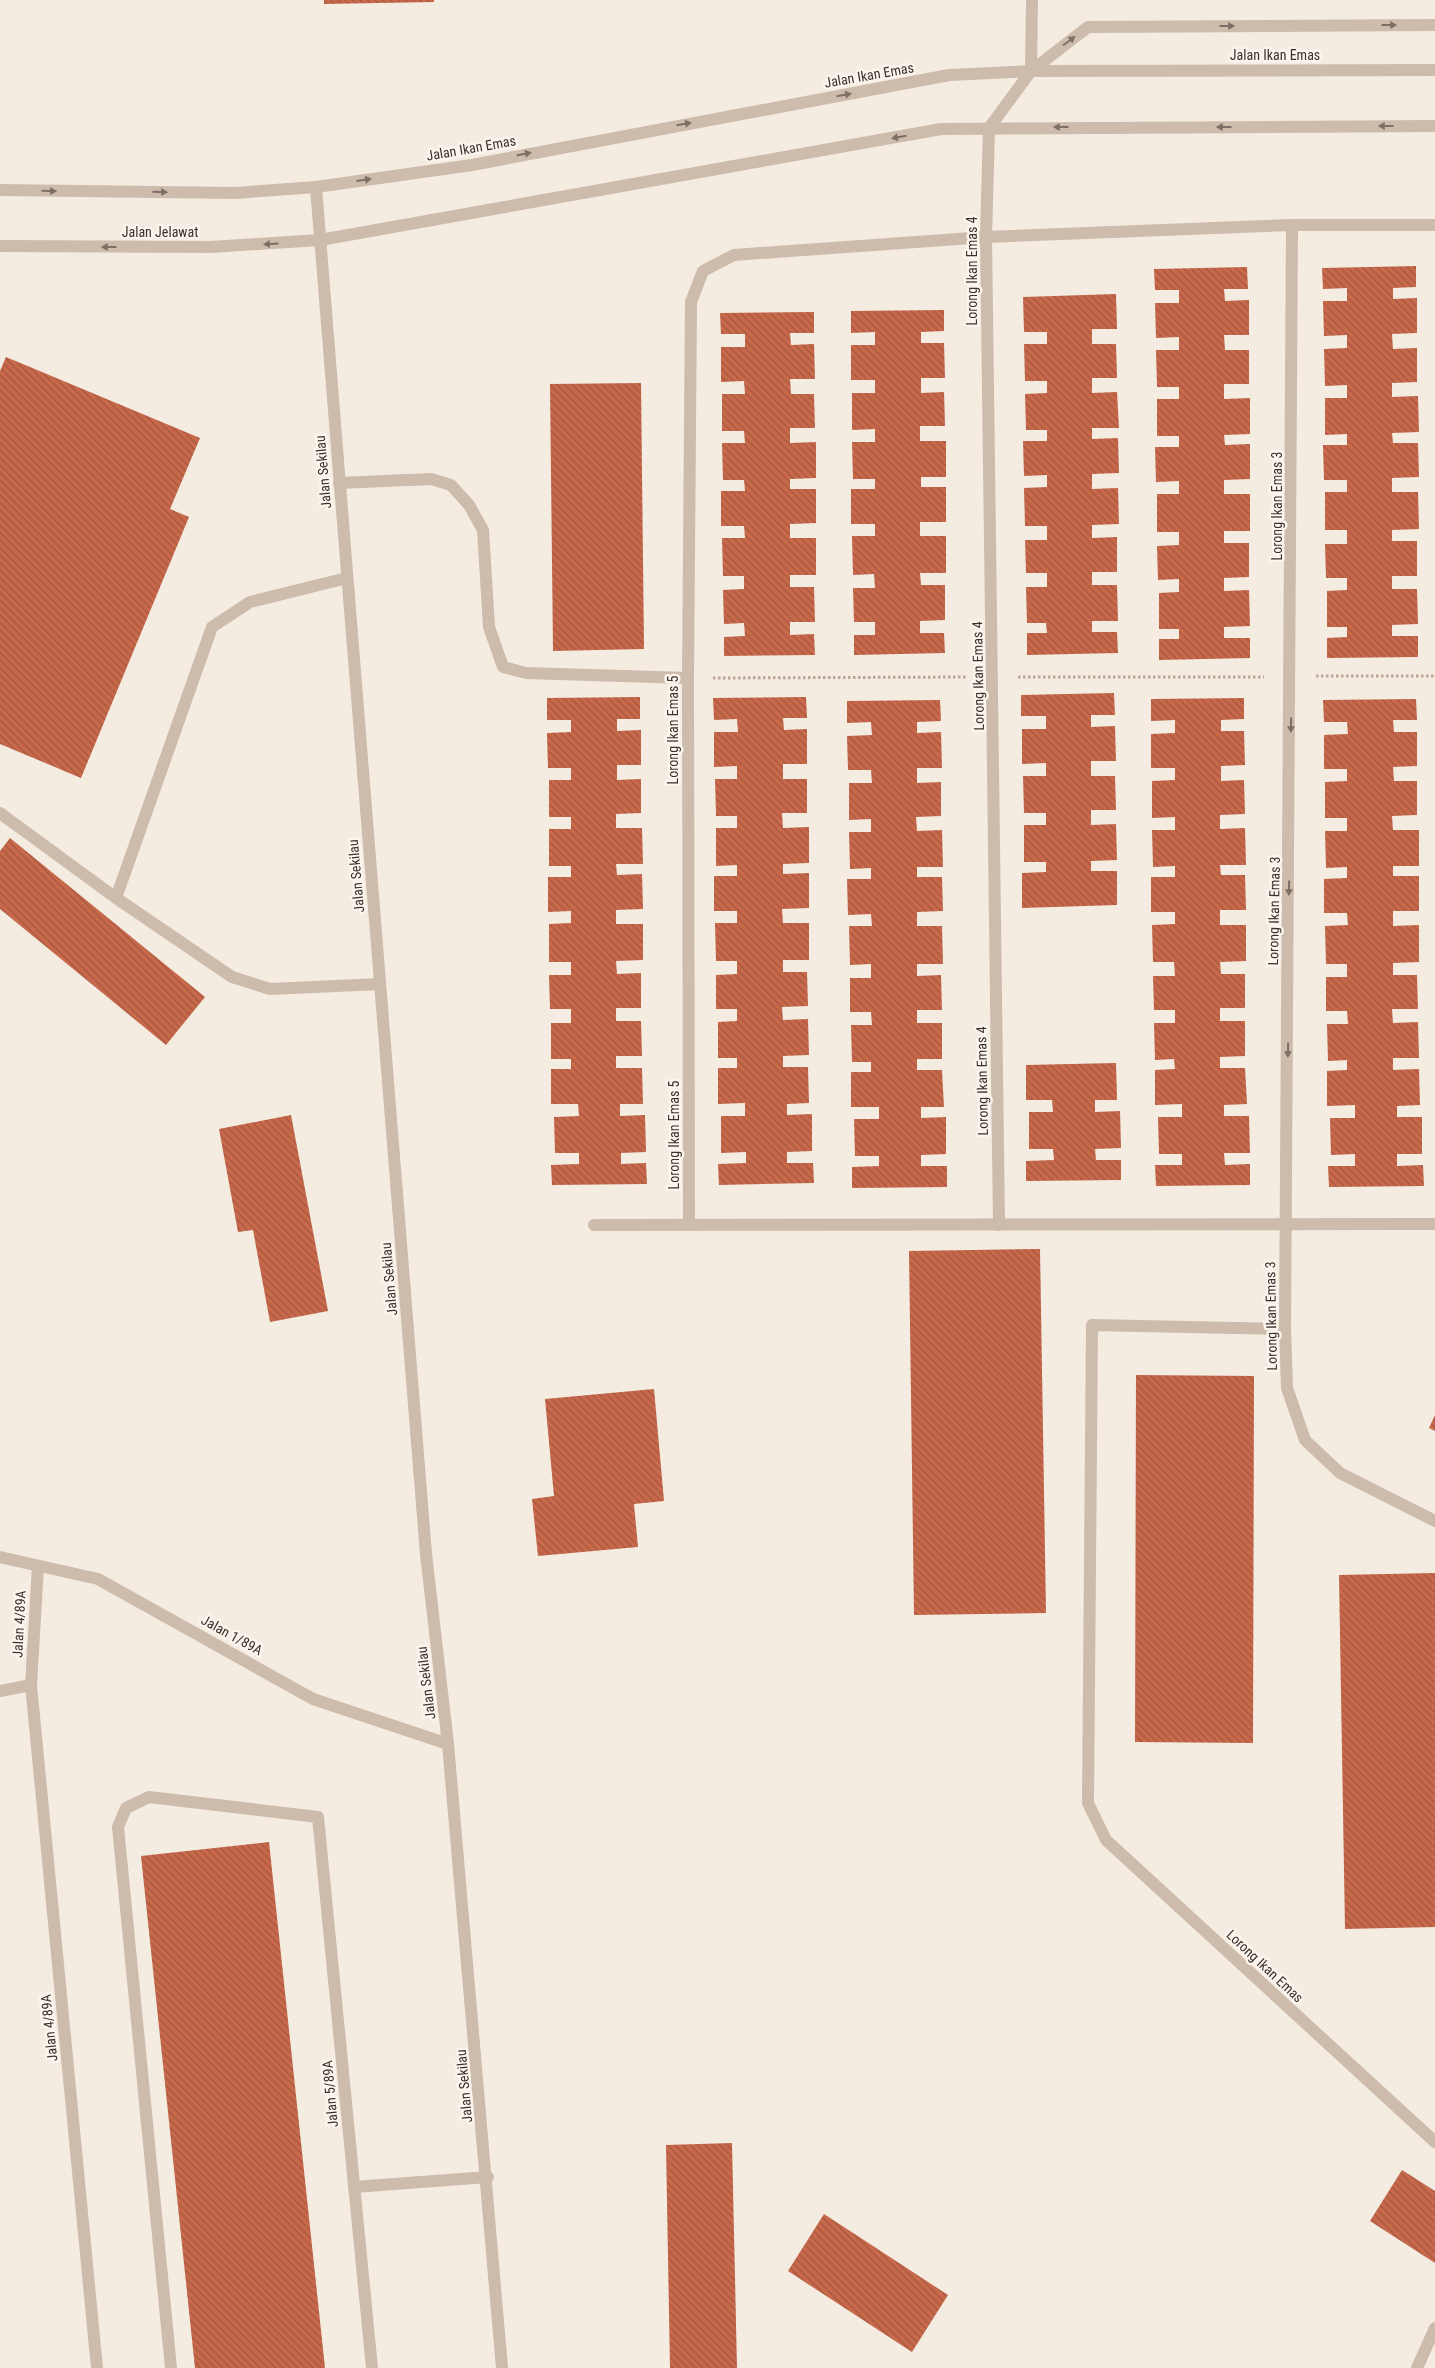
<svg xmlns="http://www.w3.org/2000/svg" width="1435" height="2368" viewBox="0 0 1435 2368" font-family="'Roboto Condensed',sans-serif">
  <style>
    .building { fill: url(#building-back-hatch) }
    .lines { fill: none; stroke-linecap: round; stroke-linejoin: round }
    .path { stroke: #b9a596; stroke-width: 3; stroke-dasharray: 2.5 2.5; stroke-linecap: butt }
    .minor { stroke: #cdbbac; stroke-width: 12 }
    .oneway { fill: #7d6f65 }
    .labels { text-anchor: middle; stroke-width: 5; stroke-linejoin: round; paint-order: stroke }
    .street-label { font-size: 14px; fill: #3b302b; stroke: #fbf5ee }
  </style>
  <defs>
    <pattern id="building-back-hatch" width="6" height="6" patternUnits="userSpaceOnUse" patternTransform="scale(1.25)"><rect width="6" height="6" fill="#c8694b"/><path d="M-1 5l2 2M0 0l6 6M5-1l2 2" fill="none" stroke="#a4573f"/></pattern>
  </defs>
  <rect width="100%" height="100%" fill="#f4ebe1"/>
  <g class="building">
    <path d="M324,0H434V2L324,4Z"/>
    <path d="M1416,266V287L1393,288V299L1417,298V333L1392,334L1393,349L1417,348V382L1392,383V397L1418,396L1419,432L1392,433L1393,443H1418L1419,477L1392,478V492H1418L1419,529L1392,530V541H1417V576H1392V589H1417L1418,624L1392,625V636H1418V657L1327,658V638L1347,637V627H1327V591L1347,590V578H1326L1325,544H1347V530H1325V492H1347V480H1324L1323,445H1347V434L1325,435V398H1347V385L1325,386L1324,349L1347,348V335L1324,336L1323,301H1347V288L1323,289L1322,268Z"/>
    <path d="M1247,267L1248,289H1224L1225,301L1249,300V335H1224L1225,350H1249V384H1224V399L1250,398V434L1224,435L1225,445L1250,444V479L1224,480V494H1250V531H1224V543H1249V577L1224,578V591L1249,590L1250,626L1224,627V638H1250V658L1159,660V639H1179V629H1159V593L1179,592V579L1158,580L1157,546L1179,545V532H1157V494H1179V481L1156,482L1155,447H1179V436H1157V399H1179V387H1157L1156,350H1179V337L1156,338L1155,303H1179V290H1155L1154,269Z"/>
    <path d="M1116,294L1117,329H1092V344H1116L1117,378H1092V393L1117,392L1119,428H1092V439L1118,438L1119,473L1092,474V489L1118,488L1119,524L1092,525V538L1117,537V572H1092V585H1117L1118,621H1092V632H1117L1118,653L1027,655V633H1047L1046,623H1027L1026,587H1047V573H1026L1025,540H1047V526H1025L1024,488L1047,487V475L1024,476L1023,441H1047V430H1026L1025,394L1047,393V381H1025L1024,344H1047V332H1024L1023,297Z"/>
    <path d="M944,310V331L921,332V343H944L945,378H921V393L944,392L945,426H920V441H946V477H921V487H946V522H920V536H946V573H920L921,585H945V620L920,621V633H944L945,653L854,655V635H875V622H854L853,588H875L874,574L853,575L852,536H875V524H851V489H875V479H853L852,442H875V429L852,430V393H875V380H851V345H875V332L851,333V311Z"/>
    <path d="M814,312V333H790L791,345L814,344L815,379H790L791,394H814L815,428H790V443L816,442V478L790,479V489H816V523L790,524V538H816V575H790V587H814L815,622H790V635L814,634L815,655L724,656V637L745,636L744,623L724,624L723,590L744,589V576H723L722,538H745L744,526H721V491H745L744,480H723L722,443H745L744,431H722V394H745L744,381L721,382V347H745V334H721L720,313Z"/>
    <path d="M6,357L200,438L170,509L189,517L81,778L0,744V371Z"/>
    <path d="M641,383L644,649L553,651L550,384Z"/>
    <path d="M1114,693L1115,715H1091V727L1115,726L1116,761H1091V776H1115L1116,810H1091V825L1116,824L1117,860L1091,861V871H1117V905L1022,908V873L1046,872V862H1024V825H1046V813H1024L1023,776H1046V763L1022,764V729H1046V716H1021V695Z"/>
    <path d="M640,697V719H617V731L641,730V765H617V780L641,779V813L616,814V828H642L643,864H616L617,875L642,874L643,909L616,910V924H643V960L616,961L617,974L641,973V1008H616V1021H641L642,1056H616V1068H642L643,1104H620V1116L645,1115L646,1152L621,1153V1164L646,1163L647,1184L552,1185L551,1165L579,1164V1153H555L554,1117L579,1116L578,1104H551V1069H571V1059H551V1023H571V1009H550L549,975H571V962H549V924L571,923V911L548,912V877H571V866H549V829H571V817H549V780H571V768H548L547,733L571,732V720H547V698Z"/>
    <path d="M806,697L807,718H783L784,730L807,729V764H783V779H807V813H782L783,828L809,827V863L783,864V874L809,873V908L782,909L783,923H809V960H783V972H807L808,1006L782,1007L783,1020L808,1019L809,1055L783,1056V1067H808L809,1103L787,1104V1115L812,1114V1151L787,1152V1163H813L814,1183L719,1185L718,1164L746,1163V1152L721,1153V1116H745V1103L718,1104V1068H737V1058H718V1022L737,1021V1009H716V975L737,974V961H716L715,923H737V911H714V876H737V865L716,866V828H737V816H716L715,779H737V766L714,767V732H738L737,719L714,720L713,698Z"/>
    <path d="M1244,698V719L1221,720V731H1244L1245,765L1221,766V781L1244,780L1245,814L1220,815V829L1245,828L1246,865H1220L1221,875H1245L1246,910H1220V925H1246V961L1220,962L1221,974H1245V1008H1220V1021H1245V1056L1220,1057V1068H1245L1247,1104L1224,1105V1116H1249L1250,1153H1224L1225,1165L1250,1164V1185L1156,1186L1155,1165H1182V1154H1159L1158,1117H1182V1104L1155,1105V1070L1175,1069L1174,1059L1155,1060L1154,1023H1175V1010H1154L1153,976H1175L1174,962H1153L1152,925L1175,924V912H1151V877H1175V866L1153,867L1152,830H1175V817L1152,818V781L1175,780V768H1151V734L1175,733V720L1151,721V699Z"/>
    <path d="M1416,699L1417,720H1393L1394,732H1417V766L1393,767L1394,781H1417V815L1392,816L1393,830H1419V866H1393V876H1419V911H1393V926L1419,925V962L1393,963V975H1417L1418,1009H1392L1393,1023L1418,1022L1419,1058H1393V1070L1419,1069L1420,1105L1397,1106V1117H1422V1154H1397V1166L1423,1165L1424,1186L1329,1187L1328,1166H1355V1154L1331,1155L1330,1118H1355V1105L1327,1106V1071L1347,1070V1060L1328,1061L1327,1024H1348L1347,1011H1326V977H1347V964H1326L1325,926L1348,925L1347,913H1324V879L1347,878V867L1326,868L1325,831H1347V818H1325V782L1347,781V769H1324V735L1348,734L1347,722H1324L1323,700Z"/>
    <path d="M940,700L941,721L917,722V733L941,732L942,768H917V783L941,782V816L916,817L917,831L942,830L943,867H917V877H942L943,911L917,912V926H942L943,964H917V976L941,975L942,1010H917V1023H942V1059H917V1070H942L944,1107H921V1118L946,1117V1154L921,1155V1166H947V1187L852,1188V1167L879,1166V1156H855L854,1119H879V1107H851V1072H871V1062H852L851,1025H872L871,1012H850V978H871V964L850,965L849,926H872L871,914L848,915L847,879H871V868L850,869L849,832H871V819L849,820V783H872L871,770H848L847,736L872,735L871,722L847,723V701Z"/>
    <path d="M10,838L205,997L166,1045L0,909V851Z"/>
    <path d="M1116,1063L1117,1100H1095V1112L1120,1111L1121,1148L1095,1149L1096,1160H1121V1180L1026,1181V1161L1054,1160L1053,1149H1029V1112H1053L1052,1100H1026V1065Z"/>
    <path d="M291,1115L328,1311L270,1322L253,1230L238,1232L219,1129Z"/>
    <path d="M1040,1249L1046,1613L914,1615L909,1251Z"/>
    <path d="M1136,1375L1254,1376L1253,1743L1135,1742Z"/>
    <path d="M654,1389L664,1501L634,1504L638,1547L538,1556L532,1499L554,1496L545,1399Z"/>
    <path d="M1435,1415V1431L1429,1428Z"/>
    <path d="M1435,1573V1927L1345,1929L1339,1575Z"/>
    <path d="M269,1842L325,2368H195L141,1856Z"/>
    <path d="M732,2143L737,2368H670L666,2145Z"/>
    <path d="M1402,2170L1435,2191V2263L1370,2221Z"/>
    <path d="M824,2214L948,2295L912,2352L788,2271Z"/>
  </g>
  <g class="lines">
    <g class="path">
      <path d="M1316,676H1435"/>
      <path d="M1018,677H1264"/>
      <path d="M713,678L967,677"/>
    </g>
    <g class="minor">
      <path d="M1031,71L1032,0"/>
      <path d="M316,187L426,1554L448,1744L502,2368"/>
      <path d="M0,190L235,193L316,187L472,165L949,75L1031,71L1435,70"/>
      <path d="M1292,225L1285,1329L1287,1388L1305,1440L1340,1473L1435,1521"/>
      <path d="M0,246L211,247L320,240L941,129L1435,126"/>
      <path d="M339,483L431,479L451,485L469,505L483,530L489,627L503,667L526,673L688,678"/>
      <path d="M0,813L116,898L232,977L270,989L380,984"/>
      <path d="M116,898L212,627L250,602L347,578"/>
      <path d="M594,1225L1435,1224"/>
      <path d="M689,1225L688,678L691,302L703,271L734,255L986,237L1292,225H1435"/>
      <path d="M999,1225L986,237L989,128L1031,71L1088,27L1435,25"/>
      <path d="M1285,1329L1092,1325L1088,1803L1106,1840L1435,2142"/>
      <path d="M0,1557L98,1579L313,1699L448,1744"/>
      <path d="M38,1566L31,1685L97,2368"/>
      <path d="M0,1691L31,1685"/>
      <path d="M354,2187L488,2177"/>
      <path d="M171,2368L118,1827L126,1808L149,1797L318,1817L372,2368"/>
      <path d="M1417,2368L1435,2328"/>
    </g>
  </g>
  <defs><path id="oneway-solid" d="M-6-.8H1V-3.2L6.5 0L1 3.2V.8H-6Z" transform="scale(1.25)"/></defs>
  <g class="oneway">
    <use href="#oneway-solid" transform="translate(1389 25)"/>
    <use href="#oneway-solid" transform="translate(1227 26)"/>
    <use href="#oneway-solid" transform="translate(1069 41) rotate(-37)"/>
    <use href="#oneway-solid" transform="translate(844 95) rotate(-10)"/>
    <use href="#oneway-solid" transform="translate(684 124) rotate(-10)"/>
    <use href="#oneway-solid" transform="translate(1386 126) rotate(180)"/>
    <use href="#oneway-solid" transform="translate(1061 127) rotate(180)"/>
    <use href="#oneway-solid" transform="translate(1224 127) rotate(180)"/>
    <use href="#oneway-solid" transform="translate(899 137) rotate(170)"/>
    <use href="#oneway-solid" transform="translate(524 154) rotate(-11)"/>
    <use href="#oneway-solid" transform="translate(364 180) rotate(-8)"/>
    <use href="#oneway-solid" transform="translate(49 191) rotate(1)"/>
    <use href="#oneway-solid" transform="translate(160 192) rotate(1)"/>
    <use href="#oneway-solid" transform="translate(271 244) rotate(176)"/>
    <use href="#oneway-solid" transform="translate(109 247) rotate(-180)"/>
    <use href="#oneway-solid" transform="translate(1291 725) rotate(91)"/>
    <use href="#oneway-solid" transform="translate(1289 888) rotate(91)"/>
    <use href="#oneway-solid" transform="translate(1288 1050) rotate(91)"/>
  </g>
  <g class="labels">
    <g class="street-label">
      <text x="1275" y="60">Jalan Ikan Emas</text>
      <text transform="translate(869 75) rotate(-10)" y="5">Jalan Ikan Emas</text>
      <text transform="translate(471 148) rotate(-10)" y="5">Jalan Ikan Emas</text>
      <text x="160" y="237">Jalan Jelawat</text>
      <text transform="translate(972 271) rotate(-90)" y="5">Lorong Ikan Emas 4</text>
      <text transform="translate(323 472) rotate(-95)" y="5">Jalan Sekilau</text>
      <text transform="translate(1277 506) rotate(-90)" y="5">Lorong Ikan Emas 3</text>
      <text transform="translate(978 676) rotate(-91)" y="5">Lorong Ikan Emas 4</text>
      <text transform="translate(673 730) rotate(-90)" y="5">Lorong Ikan Emas 5</text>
      <text transform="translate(356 876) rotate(-95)" y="5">Jalan Sekilau</text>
      <text transform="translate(1274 911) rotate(-89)" y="5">Lorong Ikan Emas 3</text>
      <text transform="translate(982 1081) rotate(-91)" y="5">Lorong Ikan Emas 4</text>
      <text transform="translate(674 1135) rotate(-90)" y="5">Lorong Ikan Emas 5</text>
      <text transform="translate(389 1279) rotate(-95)" y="5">Jalan Sekilau</text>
      <text transform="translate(1271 1316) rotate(-91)" y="5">Lorong Ikan Emas 3</text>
      <text transform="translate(19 1624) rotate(-87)" y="5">Jalan 4/89A</text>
      <text transform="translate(232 1635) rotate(29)" y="5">Jalan 1/89A</text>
      <text transform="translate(426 1683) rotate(-97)" y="5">Jalan Sekilau</text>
      <text transform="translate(1265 1966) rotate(43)" y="5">Lorong Ikan Emas</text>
      <text transform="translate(49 2028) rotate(-96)" y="5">Jalan 4/89A</text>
      <text transform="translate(464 2086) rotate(-95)" y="5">Jalan Sekilau</text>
      <text transform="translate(330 2094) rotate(-95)" y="5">Jalan 5/89A</text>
    </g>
  </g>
</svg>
